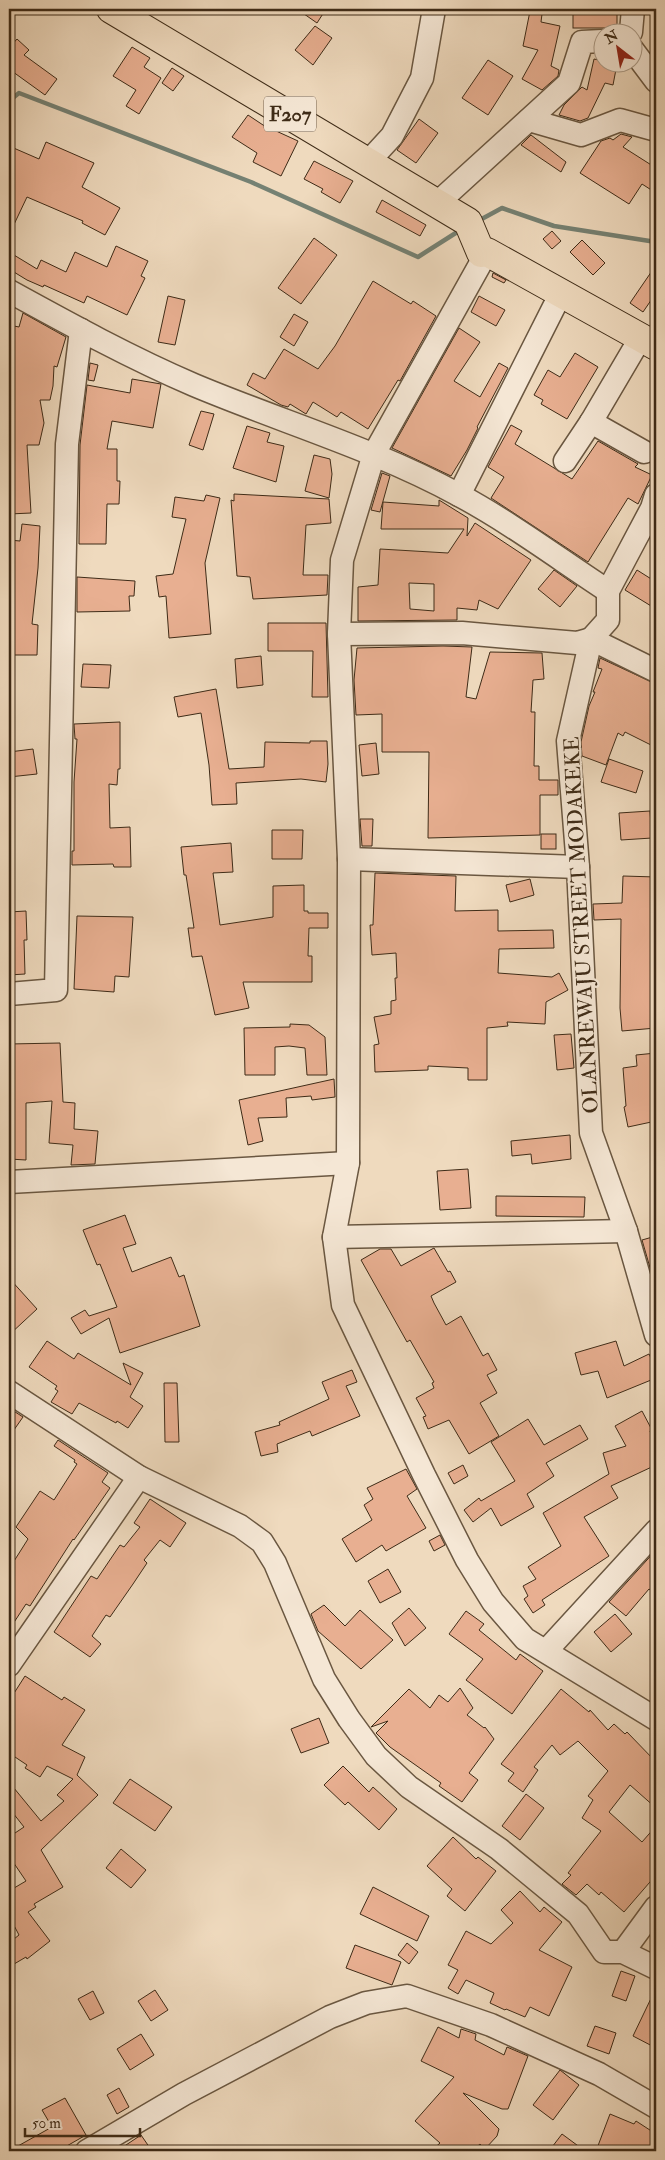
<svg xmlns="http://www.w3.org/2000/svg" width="665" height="2160" viewBox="0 0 665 2160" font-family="'IM FELL Double Pica',serif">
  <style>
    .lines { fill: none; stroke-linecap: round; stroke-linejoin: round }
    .stream { stroke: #758173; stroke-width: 4.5 }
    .building { fill: #e8af91; stroke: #3e2b17; fill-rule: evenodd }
    .minor-casing { stroke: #6a5741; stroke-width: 25 }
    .major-casing { stroke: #3e2b17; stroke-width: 30 }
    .minor { stroke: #f5e7d5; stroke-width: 22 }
    .major { stroke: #efdabe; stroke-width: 28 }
    .labels { text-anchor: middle; stroke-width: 4.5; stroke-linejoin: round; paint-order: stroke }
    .shield { fill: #f5e7d5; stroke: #756350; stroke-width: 1 }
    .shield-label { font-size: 20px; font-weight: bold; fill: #3e2b17 }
    .street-label { font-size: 21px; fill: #3e2b17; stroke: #f5e7d5 }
  </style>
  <rect width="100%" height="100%" fill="#efdabe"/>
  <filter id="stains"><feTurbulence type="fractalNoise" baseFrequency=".004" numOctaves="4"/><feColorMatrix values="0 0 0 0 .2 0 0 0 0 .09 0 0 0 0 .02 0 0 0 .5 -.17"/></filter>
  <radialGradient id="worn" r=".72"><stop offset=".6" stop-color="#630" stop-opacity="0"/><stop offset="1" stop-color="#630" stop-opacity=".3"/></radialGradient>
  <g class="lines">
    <g class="stream">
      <path d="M9,101L19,93L251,182L418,257L462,229"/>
      <path d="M478,221L502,208L554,226L656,242"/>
    </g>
  </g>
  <g class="building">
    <path d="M297,9H326L317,23Z"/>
    <rect x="573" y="9" width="44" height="19"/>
    <path d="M530,11L542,14L541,22L560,26L551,66L559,70L558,76L542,90L522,79L538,50L523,46Z"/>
    <path d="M315,26L332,38L313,65L295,50Z"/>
    <path d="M17,39L29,50L24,55L57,79L45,95L9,69V48Z"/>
    <path d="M132,47L150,58L144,67L161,78L139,114L126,106L136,90L113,76Z"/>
    <path d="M594,59L617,64L613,85L605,83L588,118L580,121L559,115L564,105L582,87L587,90Z"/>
    <path d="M488,60L513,76L488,115L462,98Z"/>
    <path d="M172,68L184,76L173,91L162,83Z"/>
    <path d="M248,115L263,125L298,141L281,176L253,162L257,153L232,137Z"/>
    <path d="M419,119L438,133L416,163L397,150Z"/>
    <path d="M621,134L632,137L623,147L656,168V193L642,184L629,204L580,173L601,141L610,138L613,140Z"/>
    <path d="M531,135L566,162L561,172L521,145Z"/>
    <path d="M46,142L94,163L82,187L120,208L105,235L82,223L83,221L27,197L9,235V146L39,159Z"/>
    <path d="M314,161L353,181L340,203L321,192L323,189L304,179Z"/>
    <path d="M382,200L426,225L420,236L376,212Z"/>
    <path d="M552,231L561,241L552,249L543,239Z"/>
    <path d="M314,238L337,255L301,304L278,288Z"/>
    <path d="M582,240L605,263L593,275L570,252Z"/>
    <path d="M116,246L148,261L141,276L145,278L127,315L87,296L84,303L44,285L43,287L27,280L9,269V252L37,269L41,260L66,272L75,252L107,267Z"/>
    <path d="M656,265V293L643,312L630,303Z"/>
    <path d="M493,273L506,280L504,283L492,277Z"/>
    <path d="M373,281L411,304L413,301L436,316L400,381L398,380L368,429L341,412L337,417L313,402L306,414L290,404L288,407L281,405L247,385L253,373L265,379L284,349L318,369L335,346Z"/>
    <path d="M168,296L185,300L175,345L158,342Z"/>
    <path d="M479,296L505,310L496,326L471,312Z"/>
    <path d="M23,313L66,337L57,367L54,366L53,386L50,400H40L44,423L39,445H27L31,513L9,514V349L14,326L19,327Z"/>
    <path d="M294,314L308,322L294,346L280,337Z"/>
    <path d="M459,328L480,342L454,381L480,397L499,363L508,368L477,427L478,428L467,450L451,476L392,448Z"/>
    <path d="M575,353L598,367L567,419L541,404L543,400L534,395L548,370L560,377Z"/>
    <path d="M90,363L98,365L94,381L88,380Z"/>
    <path d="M132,379L161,384L153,428L112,421L107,449H117V481H120L119,504H107L106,544H79L80,445L87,385L130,393Z"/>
    <path d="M201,411L214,414L203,450L189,445Z"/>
    <path d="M511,425L522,431L515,444L572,479L598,441L638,464L635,467L652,475L638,504L628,498L588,562L491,498L504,477L488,467Z"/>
    <path d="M247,426L270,433L267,442L284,446L276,482L233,468Z"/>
    <path d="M314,455L330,459L332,474L329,498L305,491Z"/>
    <path d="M382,473L390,476L380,512L371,510Z"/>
    <path d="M234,494L329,499L331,523L306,525L303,575H328L327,595L253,599L250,577L237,576L231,500L234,501Z"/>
    <path d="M206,495L220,498L205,563L211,634L169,638L166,596L159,597L156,576L173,574L186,519L172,517L175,497L204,501Z"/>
    <path d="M439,500L468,518L467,536L475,523L531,560L498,609L479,600L477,610L457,608V620L358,621V587L378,585L380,549L448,553L464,529H381L383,502L439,506ZM409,583L434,584V611L410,609Z"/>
    <path d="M22,524L40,526L38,568L32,624L38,625L37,655H9V540L20,541Z"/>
    <path d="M554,570L577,586L560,607L538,589Z"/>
    <path d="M637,570L656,582V609L625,590Z"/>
    <path d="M77,577L135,581L134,596H129L130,611L77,612Z"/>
    <path d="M268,623H326L328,697H312L313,651H268Z"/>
    <path d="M443,646L472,647L466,697L476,699L490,652L542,653L544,679L533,680L531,712H535L534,766H539V780H558V795H540V835L428,838L429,752H382V714L356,715L354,680L357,648Z"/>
    <path d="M261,656L263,685L237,688L235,659Z"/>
    <path d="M600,658L656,684V735L651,745L625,732L623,736L618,733L606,765L582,756L581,742L589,706L595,692H593L602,669L598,668Z"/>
    <path d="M83,664L111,665L109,688L81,687Z"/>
    <path d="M216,689L229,769L264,767L265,742L310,743V741H327L328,764L326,782L301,779L236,783L237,804L212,805L209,765L201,713L178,717L174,697Z"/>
    <path d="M120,722V769H118L117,785L109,784L110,828L130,827L131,867H114L113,864L72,865V851H74V782L77,739H75L74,724Z"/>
    <path d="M376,743L379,774L362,776L359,745Z"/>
    <path d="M33,749L37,774L9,777V752Z"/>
    <path d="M609,759L643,771L636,793L601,782Z"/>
    <path d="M650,811L652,838L621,840L619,813Z"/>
    <path d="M360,819H373L372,846H362Z"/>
    <path d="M272,830H303L302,859H272Z"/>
    <rect x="541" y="834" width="15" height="15"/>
    <path d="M231,843L233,872L213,873L220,925L273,917V886L304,885V911H308V913H328V928H309L308,956H312V982H243L249,1008L215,1015L202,956L192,957L188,928H194L186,875H184L181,847Z"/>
    <path d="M375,873L456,876L455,911L498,910V931L553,930L554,948L499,949L498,973L552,977L559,973L568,990L546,1002L545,1024L507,1022L508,1026L487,1028V1080H468V1068L428,1066V1070L375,1072L374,1045L379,1044L374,1017L391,1014V1001L396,1000L395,978H397L396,953L372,955L370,925H373Z"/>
    <path d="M623,876L656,877V1028L622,1031L620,1008L621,919L594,920L593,904L622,903Z"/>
    <path d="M530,879L534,895L510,902L506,885Z"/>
    <path d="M26,911L27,940H24L25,974L9,975V912Z"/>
    <path d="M77,916L133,917L129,977L115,976L114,992L74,989Z"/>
    <path d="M290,1024L309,1025L325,1037L327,1075H307L305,1048L289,1046L275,1047V1075H245L244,1028L290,1027Z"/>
    <path d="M571,1034L574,1068L557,1070L554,1035Z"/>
    <path d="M60,1043L63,1102L75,1103L74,1129L98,1131L95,1164L71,1165L73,1145L49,1143L52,1101L26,1103V1160L9,1159V1044Z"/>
    <path d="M656,1053V1121L628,1127L624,1107L626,1106L623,1068L637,1066L636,1055Z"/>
    <path d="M334,1079L335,1097L312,1100L311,1096L286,1098L287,1117L258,1118L263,1141L248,1145L239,1100Z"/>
    <path d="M570,1135L571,1159L532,1164L531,1154L512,1156L511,1141Z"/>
    <path d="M468,1169L471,1208L440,1210L437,1171Z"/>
    <path d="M496,1196L585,1197L584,1217L496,1216Z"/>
    <path d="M125,1215L136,1244L123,1248L132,1272L171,1257L179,1277L184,1275L200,1326L120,1353L109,1318L81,1334L71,1318L85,1310L89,1316L117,1307L100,1264L97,1265L83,1230Z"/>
    <path d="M656,1236V1278H653L642,1240Z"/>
    <path d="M434,1248L448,1272L450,1271L456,1282L431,1296L434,1303L446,1325L461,1316L483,1356L488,1353L497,1370L487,1375L497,1393L480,1403L499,1436L469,1454L449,1420L428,1429L423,1417L426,1416L416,1398L434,1388L432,1383L434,1382L410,1340L407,1342L361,1260L380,1249H391L401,1266Z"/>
    <path d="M9,1278L37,1309L9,1335Z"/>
    <path d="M47,1341L74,1359L78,1353L131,1385L123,1363L143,1373L130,1397L143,1406L128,1428L117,1421L116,1423L79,1403L72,1414L51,1402L58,1391L55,1389L57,1386L29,1367Z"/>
    <path d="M616,1341L624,1366L649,1354L656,1368V1378L607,1398L598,1371L581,1375L575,1353Z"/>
    <path d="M352,1370L357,1382L346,1386L360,1416L312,1436L310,1431L277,1444L278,1452L261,1456L255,1432L280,1425L279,1422L329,1399L322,1382Z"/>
    <path d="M164,1383H177L179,1442H165Z"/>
    <path d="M9,1408L23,1417L9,1437Z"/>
    <path d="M642,1411L652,1430L650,1431L656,1446V1465L611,1486L618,1498L584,1517L609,1556L542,1600L545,1605L533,1613L524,1599L528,1596L523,1586L536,1579L528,1567L561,1546L543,1513L609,1474L603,1453L626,1446L615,1426Z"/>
    <path d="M528,1419L544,1445L580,1425L588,1439L546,1463L554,1476L527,1494L534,1507L501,1526L491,1508L473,1522L464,1510L479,1498L481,1501L515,1481L491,1442Z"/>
    <path d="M58,1440L108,1473L102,1482L110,1488L74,1540L73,1539L30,1606L26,1604L9,1630V1569L28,1539L16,1527L40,1491L54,1500L77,1464L74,1462L75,1460L54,1446Z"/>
    <path d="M463,1465L468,1476L454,1484L448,1473Z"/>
    <path d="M406,1469L417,1489L407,1496L426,1528L386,1551L382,1545L356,1562L342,1539L372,1520L364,1505L373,1499L367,1488Z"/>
    <path d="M150,1499L186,1523L170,1547L160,1540L144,1560L147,1563L133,1584L110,1617L106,1615L92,1636L101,1644L90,1657L54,1632L91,1576L97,1579L120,1545L124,1547L140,1527L134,1523Z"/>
    <path d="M440,1535L445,1545L434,1551L429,1541Z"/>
    <path d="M656,1550V1594L649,1589L626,1616L609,1602Z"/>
    <path d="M388,1569L401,1592L380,1603L368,1581Z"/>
    <path d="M324,1605L345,1626L360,1610L393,1640L361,1669L318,1631L311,1614Z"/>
    <path d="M409,1608L426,1628L405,1646L392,1623Z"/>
    <path d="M466,1611L484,1624L479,1630L516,1660L520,1654L543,1671L512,1714L466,1680L483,1659L449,1634Z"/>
    <path d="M615,1614L632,1634L611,1652L594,1632Z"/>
    <path d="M25,1676L62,1700L64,1697L85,1710L62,1745L85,1757L77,1775L98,1795L41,1850L63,1887L34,1904L36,1907L28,1912L50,1941L27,1959L26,1957L9,1967V1943L19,1935L9,1916V1891L26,1881L9,1856V1837L24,1827L9,1808V1782L41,1821L64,1801L57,1795L73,1779L47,1766L40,1777L25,1768L27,1765L9,1753V1701Z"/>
    <path d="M460,1688L473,1708L467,1715L484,1728L485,1727L494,1739L469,1773L478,1780L462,1802L439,1786L441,1783L390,1747L376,1733L388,1721L371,1727L409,1689L430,1708L439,1695L448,1702Z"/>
    <path d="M561,1689L589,1712L590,1710L608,1730L614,1724L625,1734L627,1732L656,1762V1808L630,1785L609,1812L642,1842L656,1826V1875L624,1912L601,1892L599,1895L587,1884L576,1895L562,1884L571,1875L568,1873L601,1831L582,1818L593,1800L588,1796L608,1771L578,1741L560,1755L552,1745L534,1767L538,1770L523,1792L508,1781L514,1773L501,1764Z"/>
    <path d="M319,1718L329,1743L301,1753L291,1729Z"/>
    <path d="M343,1766L369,1792L373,1787L397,1809L379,1830L348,1802L345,1805L324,1785Z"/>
    <path d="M130,1779L172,1807L155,1831L113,1803Z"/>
    <path d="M526,1794L544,1808L520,1840L502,1826Z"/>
    <path d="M453,1837L476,1859L478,1857L496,1871L465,1911L447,1896L452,1889L427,1866Z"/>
    <path d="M121,1849L146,1870L131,1888L106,1868Z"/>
    <path d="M373,1887L429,1916L417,1941L360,1914Z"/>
    <path d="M520,1891L540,1912L544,1907L562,1922L539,1950L572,1967L549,2016L530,2007L525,2017L506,2009L505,2010L490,2003L494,1993L466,1980L458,1994L448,1988L458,1970L448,1965L466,1931L491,1944L513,1923L501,1910Z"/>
    <path d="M407,1943L418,1952L409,1964L398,1955Z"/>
    <path d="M355,1945L401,1962L392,1985L346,1968Z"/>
    <path d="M621,1971L635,1976L626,2001L612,1996Z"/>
    <path d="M656,1988V2048L633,2036Z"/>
    <path d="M155,1990L168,2010L151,2021L138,2001Z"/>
    <path d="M93,1991L104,2013L90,2020L78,1999Z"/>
    <path d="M595,2026L616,2033L609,2054L587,2046Z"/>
    <path d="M438,2027L459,2038L461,2029L476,2034L475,2040L504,2055L507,2047L528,2056L508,2109H502L463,2093L499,2129L497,2136L485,2149L480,2144L472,2151H431L440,2143L415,2121L454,2077L421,2061Z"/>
    <path d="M141,2034L154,2055L130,2070L117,2049Z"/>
    <path d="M560,2070L579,2085L553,2120L533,2105Z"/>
    <path d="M119,2088L129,2107L117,2114L107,2095Z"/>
    <path d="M65,2098L86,2135L58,2151H9L52,2127L42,2110Z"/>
    <path d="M610,2114L634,2124L636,2121L656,2134V2151H596Z"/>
    <path d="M562,2134L585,2151H549Z"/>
    <path d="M141,2135L152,2151H117Z"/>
  </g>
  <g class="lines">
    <defs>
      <g id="minor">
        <path d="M631,32L633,9"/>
        <path d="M632,49L656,81"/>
        <path d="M529,120L581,135L620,120L656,130"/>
        <path d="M369,161L392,136L422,78L434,9"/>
        <path d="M445,208L444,197L569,83L582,42L602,41"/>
        <path d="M487,252L374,454L342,560L339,634L349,859L348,1163L334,1237L343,1305L424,1475L467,1560L493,1602L525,1639L656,1719"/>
        <path d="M9,291C69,324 131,358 194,385C282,422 375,449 459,495C511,523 559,559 608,591"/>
        <path d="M591,422L644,452"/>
        <path d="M565,461L591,422L641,337"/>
        <path d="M459,495L561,293"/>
        <path d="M656,495L652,508L608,591V620L591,639L568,741L578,867L591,1133L626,1231L656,1335"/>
        <path d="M339,634L462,633L577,643L591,639L656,671"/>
        <path d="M349,859L578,867"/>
        <path d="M9,994L56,990L67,444L81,330"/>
        <path d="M9,1182L348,1163"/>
        <path d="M334,1237L626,1231"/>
        <path d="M9,1392L139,1477L240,1526L262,1542L275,1563L324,1679L349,1719L376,1756L409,1787L499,1849L578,1914L604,1952H623L656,1968"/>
        <path d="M546,1651L656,1531"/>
        <path d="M9,1665L139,1477"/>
        <path d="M623,1952L656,1907"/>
        <path d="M87,2151L184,2094L330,2017L366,2003L407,1996L491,2025L599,2074L656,2107"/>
      </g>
      <path id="major" d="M111,9L468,222L481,253L487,252L656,346"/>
    </defs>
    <use href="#minor" class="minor-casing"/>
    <use href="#major" class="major-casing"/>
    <use href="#minor" class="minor"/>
    <use href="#major" class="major"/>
  </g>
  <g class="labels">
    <rect class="shield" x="264" y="96.5" width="52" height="35" rx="4"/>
    <g class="shield-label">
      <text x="290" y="121">F207</text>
    </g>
    <g class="street-label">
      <text transform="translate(581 925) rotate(-93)" y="7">OLANREWAJU STREET MODAKEKE</text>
    </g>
  </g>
  <rect width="665" height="2160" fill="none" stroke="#efdabe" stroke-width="30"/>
  <rect x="10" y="10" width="645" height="2140" fill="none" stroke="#3e2b17" stroke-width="2.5"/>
  <rect x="15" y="15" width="635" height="2130" fill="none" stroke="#3e2b17"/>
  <g transform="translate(618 48) rotate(329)"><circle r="24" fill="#f5e7d5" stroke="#ac9c89"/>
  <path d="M0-4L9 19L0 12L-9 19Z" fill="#8f2418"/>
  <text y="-8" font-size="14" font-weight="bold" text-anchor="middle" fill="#3e2b17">N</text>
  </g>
  <path d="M25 2128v8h115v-8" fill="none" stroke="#3e2b17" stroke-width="2.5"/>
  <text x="32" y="2128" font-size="15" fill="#3e2b17" stroke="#f5e7d5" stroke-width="4" paint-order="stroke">50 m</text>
  <rect width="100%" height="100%" filter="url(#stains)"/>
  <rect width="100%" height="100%" fill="url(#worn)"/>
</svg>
